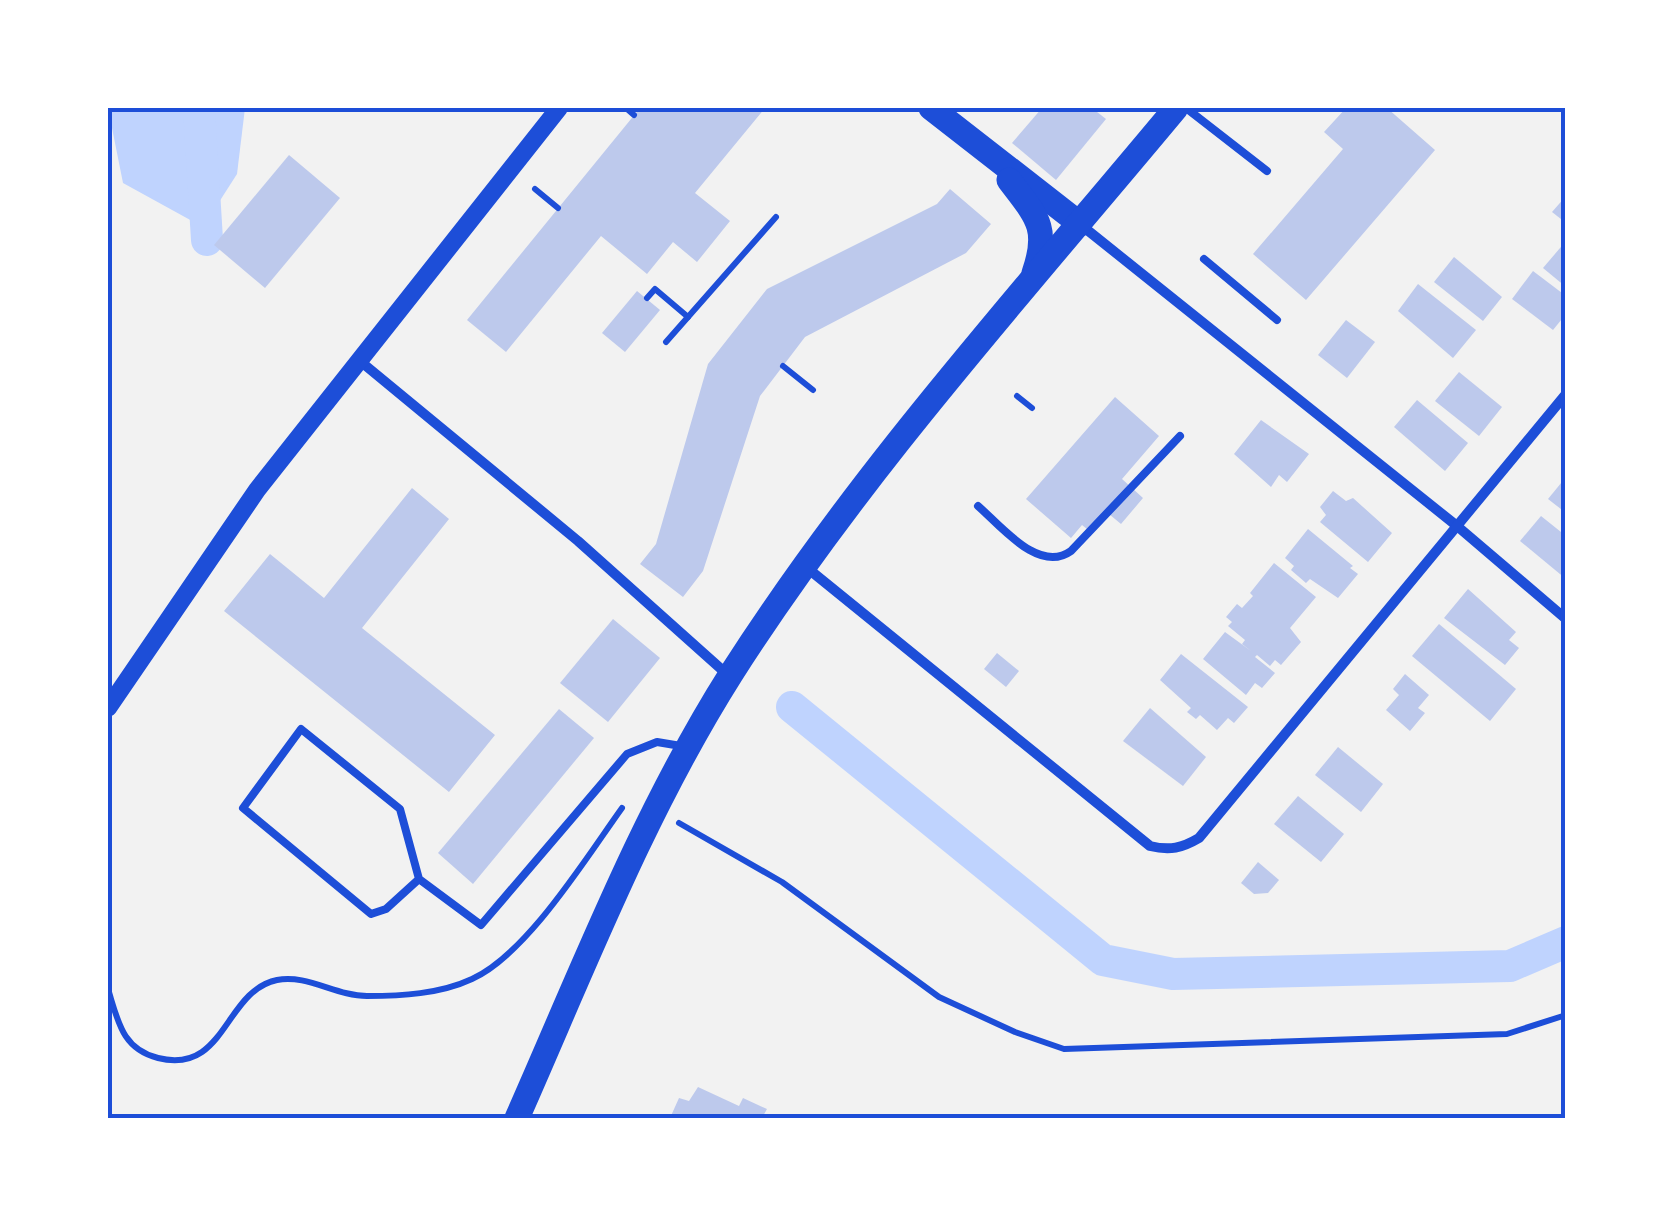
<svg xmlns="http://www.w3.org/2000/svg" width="1673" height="1226" viewBox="0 0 1673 1226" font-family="'PT Sans',sans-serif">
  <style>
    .water { fill: #bfd3fe }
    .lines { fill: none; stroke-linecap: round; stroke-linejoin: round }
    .canal { stroke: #bfd3fe; stroke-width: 32 }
    .building { fill: #bdc9ec }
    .path { stroke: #1d4ed8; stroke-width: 6 }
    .service { stroke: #1d4ed8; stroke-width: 8 }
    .minor { stroke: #1d4ed8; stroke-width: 10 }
    .tertiary { stroke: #1d4ed8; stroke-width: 18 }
    .primary { stroke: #1d4ed8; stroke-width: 25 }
    .neatline { fill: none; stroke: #1d4ed8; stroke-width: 4 }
  </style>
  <rect width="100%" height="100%" fill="#f2f2f2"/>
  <path class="water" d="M108,108H245L237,174L203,227L123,183Z"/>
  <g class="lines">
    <g class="canal">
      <path d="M199,108L207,240"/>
      <path d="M792,707L1103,960L1173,974L1510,966L1566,942"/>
    </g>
  </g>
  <g class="building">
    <path d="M640,108H765L695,193L730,221L697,262L673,242L647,274L601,236L506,352L467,320Z"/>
    <path d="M1042,108H1092L1106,119L1056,180L1012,143Z"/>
    <path d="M1346,108H1387L1435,150L1306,300L1253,254L1343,149L1324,132Z"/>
    <path d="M289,155L340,198L265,288L214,245Z"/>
    <path d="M950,189L991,224L966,253L805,337L760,396L703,571L683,597L640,564L656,544L708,364L767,289L937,204Z"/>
    <path d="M1566,196V223L1552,212Z"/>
    <path d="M1566,241V287L1543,268Z"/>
    <path d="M1454,257L1502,297L1483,321L1434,282Z"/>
    <path d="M1533,271L1566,296V314L1553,330L1512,299Z"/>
    <path d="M1418,284L1476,330L1453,358L1398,311Z"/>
    <path d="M637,291L660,310L625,352L602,333Z"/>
    <path d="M1346,320L1375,342L1347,378L1318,355Z"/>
    <path d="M1459,372L1502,407L1479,436L1435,401Z"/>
    <path d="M1115,397L1159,436L1122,479L1143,498L1121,524L1109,514L1092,533L1082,525L1071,538L1026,499Z"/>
    <path d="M1417,400L1468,443L1445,471L1394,427Z"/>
    <path d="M1261,420L1309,454L1287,482L1279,475L1271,487L1234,454Z"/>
    <path d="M1566,477V513L1548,499Z"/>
    <path d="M412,488L449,519L362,628L495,735L449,792L224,611L270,554L324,598Z"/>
    <path d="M1333,491L1346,501L1353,498L1392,533L1368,562L1320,522L1326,515L1320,507Z"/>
    <path d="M1541,516L1566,536V579L1520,541Z"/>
    <path d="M1308,529L1353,566L1350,568L1358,574L1338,598L1310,579L1306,583L1291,570L1294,566L1285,558Z"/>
    <path d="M1274,563L1316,597L1290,628L1301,642L1281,665L1275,660L1270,666L1257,655L1255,657L1275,673L1262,688L1255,683L1246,695L1203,659L1225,632L1251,651L1242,644L1245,640L1228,626L1232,622L1226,617L1237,604L1242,608L1253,596L1250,593Z"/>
    <path d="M1468,589L1516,632L1509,640L1519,648L1505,665L1444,618Z"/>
    <path d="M613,619L660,658L608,722L560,683Z"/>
    <path d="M1439,624L1516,689L1490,721L1412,656Z"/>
    <path d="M997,653L1019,671L1006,687L984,669Z"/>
    <path d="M1181,654L1248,707L1234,723L1228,718L1217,730L1200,715L1196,719L1187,712L1191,708L1160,680Z"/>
    <path d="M1405,674L1429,695L1418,708L1425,713L1410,731L1386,710L1399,695L1393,689Z"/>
    <path d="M1150,708L1206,757L1183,786L1123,741Z"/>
    <path d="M559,709L594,738L473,884L438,853Z"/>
    <path d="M1338,747L1383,784L1361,812L1315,775Z"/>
    <path d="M1298,796L1344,834L1321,862L1274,824Z"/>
    <path d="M1258,862L1279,880L1268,893L1254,894L1241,883Z"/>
    <path d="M698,1087L739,1106L743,1098L767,1109L762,1118H670L679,1098L689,1101Z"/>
  </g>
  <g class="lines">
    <g class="path">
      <path d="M626,108L634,115"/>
      <path d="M535,189L558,208"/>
      <path d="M647,298L655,289L688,317"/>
      <path d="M666,342L776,217"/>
      <path d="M783,366L813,390"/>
      <path d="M1017,396L1032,408"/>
      <path d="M679,823L782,882L939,997L1015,1032L1064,1049L1507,1034L1566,1015"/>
      <path d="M108,989C118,1021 122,1049 158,1058C226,1075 224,991 277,980C307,974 336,996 367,996C401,996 440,994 472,979C527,954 586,858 622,808"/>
    </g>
    <g class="service">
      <path d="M1186,108L1267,171"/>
      <path d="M1204,259L1277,320"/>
      <path d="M978,506C1001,526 1039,574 1071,551L1180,436"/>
      <path d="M419,879L386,909L371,914L243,808L301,729L400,809L419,879L481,925L627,754L657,742L681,746"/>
    </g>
    <g class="minor">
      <path d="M1081,225L1457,526L1566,619"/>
      <path d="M360,361L578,541L729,676"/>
      <path d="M806,567L1150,846C1170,851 1182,848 1199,838L1566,394"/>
    </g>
    <path class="tertiary" d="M108,708L257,490L559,108"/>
    <g class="primary">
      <path d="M931,108L1080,224"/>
      <path d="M1009,180C1036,216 1050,227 1034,273"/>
      <path d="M517,1118C583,969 643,813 731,674C860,472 1023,292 1176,108"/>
    </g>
  </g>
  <rect width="1673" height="1226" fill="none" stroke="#ffffff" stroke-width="220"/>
  <rect x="110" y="110" width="1453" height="1006" class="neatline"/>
</svg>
